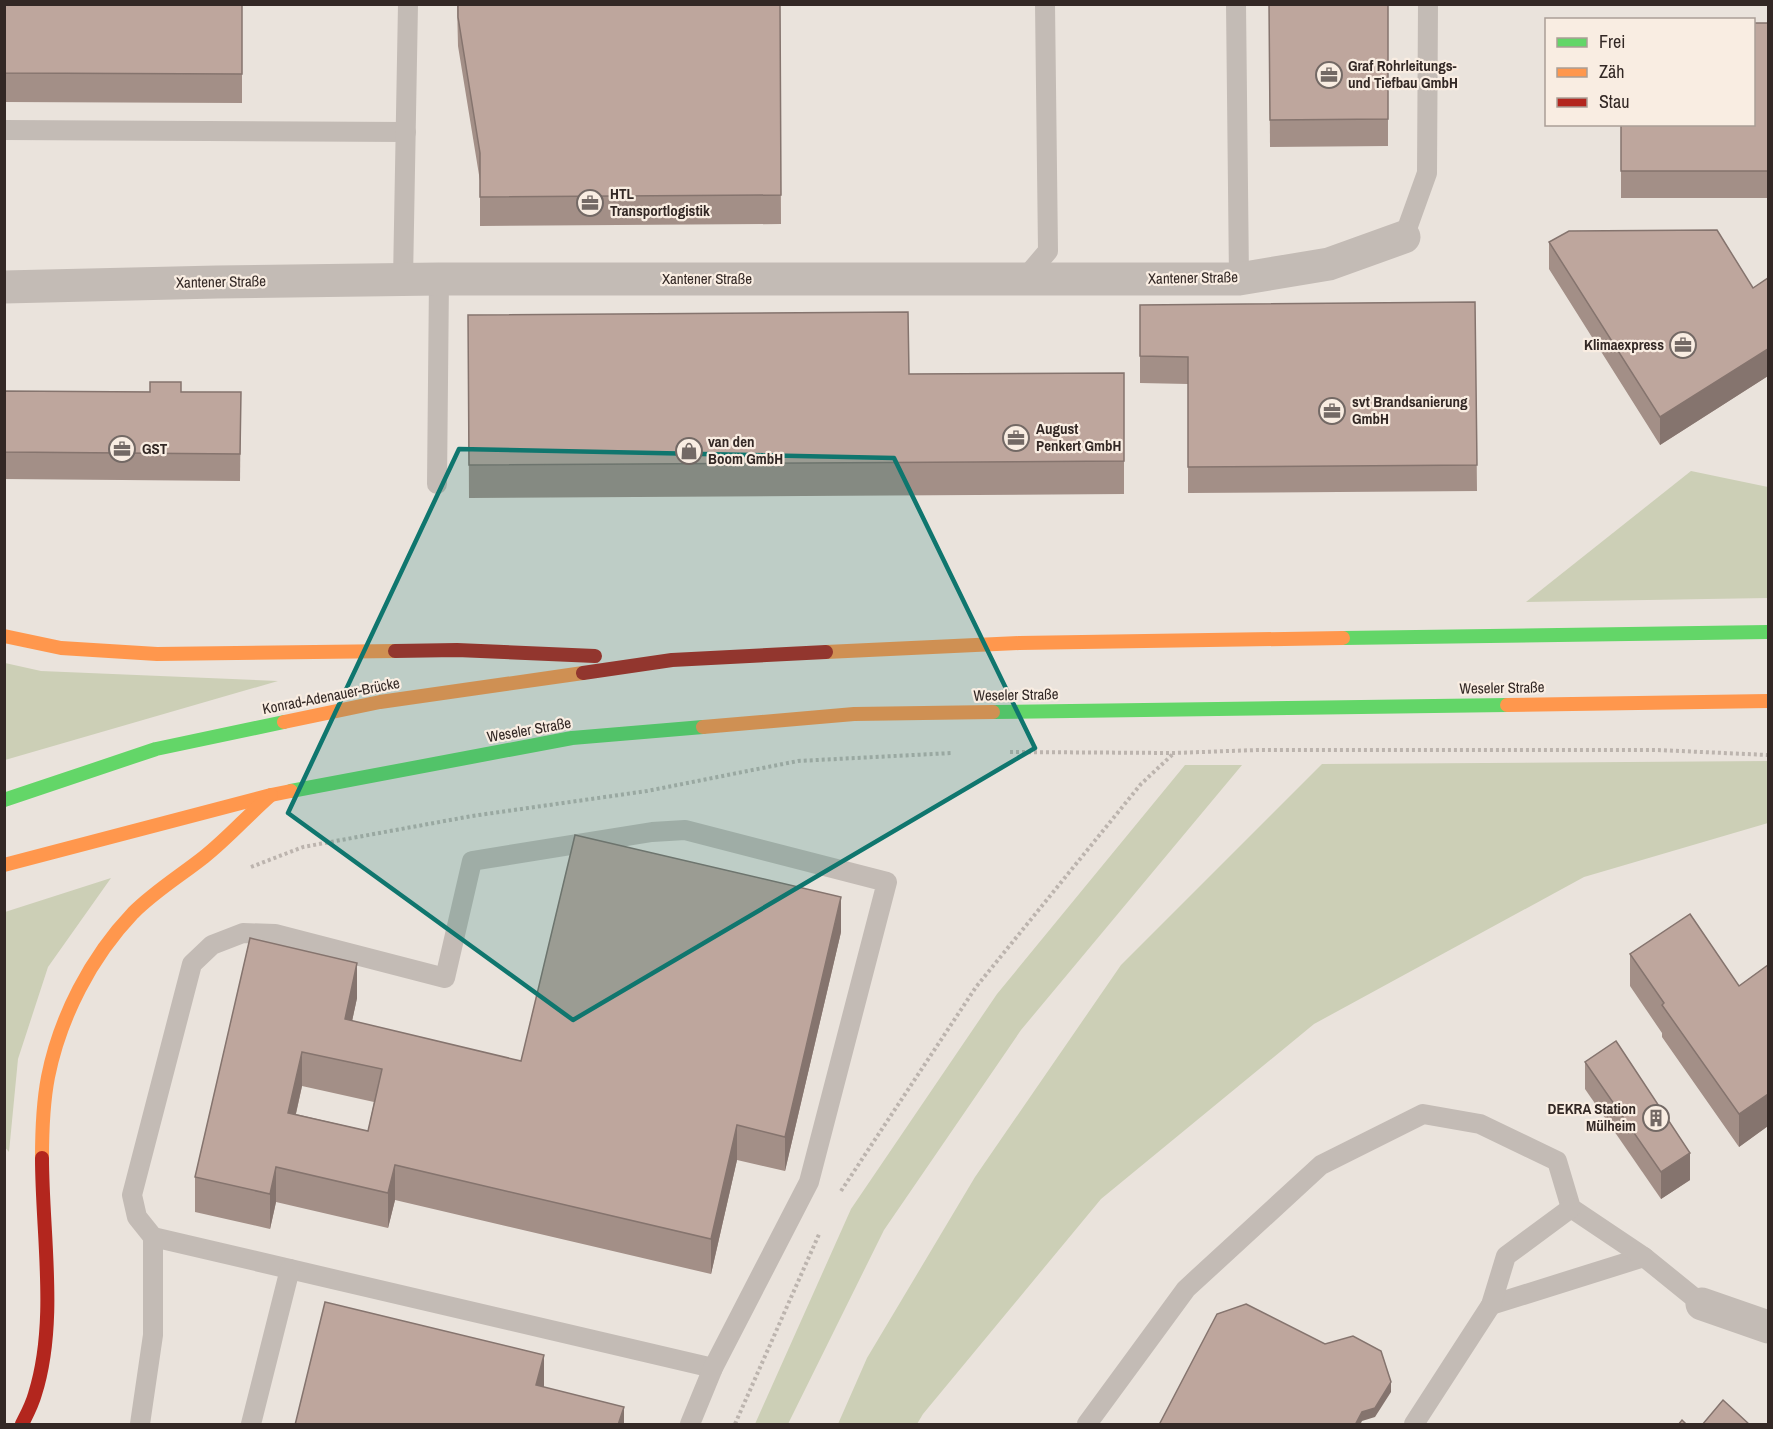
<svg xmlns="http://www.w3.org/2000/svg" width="1773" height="1429" viewBox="0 0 1773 1429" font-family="'Archivo Narrow',sans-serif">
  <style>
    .green { fill: #cccfb6 }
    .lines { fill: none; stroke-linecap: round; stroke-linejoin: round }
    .path { stroke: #bcb4ae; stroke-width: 4; stroke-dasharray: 3 3; stroke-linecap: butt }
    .lane { stroke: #c3bbb5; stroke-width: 20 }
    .street { stroke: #c3bbb5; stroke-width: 33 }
    .fast { stroke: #63d668; stroke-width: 14 }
    .slow { stroke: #ff974d; stroke-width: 14 }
    .jam { stroke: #b3261e; stroke-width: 14 }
    .wall { fill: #a38f87; fill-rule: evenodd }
    .shaded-wall { fill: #85746e }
    .building { fill: #bea69d; stroke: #85746e; stroke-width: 1.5; fill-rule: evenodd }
    .marked { fill: #0f766e; fill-opacity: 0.2; stroke: #0f766e; stroke-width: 4.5; stroke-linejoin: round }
    .labels { text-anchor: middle; stroke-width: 4.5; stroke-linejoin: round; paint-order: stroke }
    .poi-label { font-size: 15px; font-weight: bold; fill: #332825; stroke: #f9ede2; text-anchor: start }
    .street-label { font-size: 15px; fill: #332825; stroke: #f9ede2 }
  </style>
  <rect width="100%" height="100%" fill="#eae3dc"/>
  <g class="green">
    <path d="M1691,471L1768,487V598L1526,602Z"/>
    <path d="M5,663L41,671L278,681L5,760Z"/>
    <path d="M1768,761V823L1584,877L1314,1024L1101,1199L923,1414L917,1424H838L867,1358L975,1177L1121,965L1322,764Z"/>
    <path d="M1185,765H1242L1021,1030L884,1230L788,1424H755L851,1209L997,994Z"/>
    <path d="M111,878L48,967L18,1059L9,1152L4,1146L5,912Z"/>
  </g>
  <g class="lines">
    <g class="path">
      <path d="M1010,752L1174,753L1257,750H1658L1768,755"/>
      <path d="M251,867L303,847L472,816L647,791L798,761L952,753"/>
      <path d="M841,1191L976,987L1141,784L1173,754"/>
      <path d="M735,1424L820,1232"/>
    </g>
    <g class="lane">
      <path d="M1236,4L1239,279"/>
      <path d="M4,130L406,132"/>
      <path d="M1404,237L1427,173L1428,4"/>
      <path d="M1025,278L1048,251L1045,4"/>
      <path d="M403,280L408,4"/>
      <path d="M437,484L439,279"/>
      <path d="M153,1237L713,1368"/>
      <path d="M1491,1305L1644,1257"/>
      <path d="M140,1424L153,1335V1237L137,1217L132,1195L192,964L212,945L243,933L275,934L445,978L472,861L652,832L685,830L887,882L809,1182L713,1368L690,1424"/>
      <path d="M251,1424L290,1269"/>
      <path d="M1087,1424L1186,1289L1321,1165L1423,1114L1480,1124L1557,1161L1571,1208L1644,1257L1702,1304"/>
      <path d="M1414,1424L1491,1305L1506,1256L1571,1208"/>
    </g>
    <g class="street">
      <path d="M4,287L217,282L439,279H1239L1329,264L1404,237"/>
      <path d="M1702,1304L1768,1327"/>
    </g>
    <g class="fast">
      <path d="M1343,638L1768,632"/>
      <path d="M993,712L1507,705"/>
      <path d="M291,791L572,738L703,727"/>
      <path d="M4,800L156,749L284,722"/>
    </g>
    <g class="slow">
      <path d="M4,636L61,648L157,654L395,651"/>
      <path d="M826,652L1019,643L1343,638"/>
      <path d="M1507,705L1768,701"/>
      <path d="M284,722L380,702L583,673"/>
      <path d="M703,727L854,714L993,712"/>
      <path d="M4,865L271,795L291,791"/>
      <path d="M42,1158C42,1131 43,1103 48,1077C60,1017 91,957 133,913C155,891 180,876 204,857C228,838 248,815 271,795"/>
    </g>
    <g class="jam">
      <path d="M395,651L457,650L595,656"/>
      <path d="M583,673L672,660L826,652"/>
      <path d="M22,1424C27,1414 32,1405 35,1394C58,1321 42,1234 42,1158"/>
    </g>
  </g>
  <g class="wall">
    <path d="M4,4L242,34V103L4,102Z"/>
    <path d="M457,4H780L781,224L480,226V181L458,46Z"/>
    <path d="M1269,4H1388V146L1270,147Z"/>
    <path d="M1768,23V198H1621V124Z"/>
    <path d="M1549,242L1753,288L1768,278V376L1660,445L1549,269Z"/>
    <path d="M1475,302L1477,491L1188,493V384L1140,383V305Z"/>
    <path d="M468,315L909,374L1124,373V494L469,498Z"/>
    <path d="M4,391L241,392L240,481L4,479Z"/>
    <path d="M841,932L785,1171L737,1160L711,1274L395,1200L388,1228L276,1202L270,1229L195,1212V1177L250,938L357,998L352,1021L521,1061ZM302,1086L374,1102L368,1131L296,1114Z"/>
    <path d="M1630,954L1739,986L1768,965V1126L1739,1147L1662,1037V1033L1630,986Z"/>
    <path d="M1585,1062L1690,1180L1661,1199L1585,1089Z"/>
  </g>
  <g class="shaded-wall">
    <path d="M1768,349V376L1660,445V417Z"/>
    <path d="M841,897V932L785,1171V1137Z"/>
    <path d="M357,963V998L345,1054V1019Z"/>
    <path d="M302,1052V1086L288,1148V1113Z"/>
    <path d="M1768,1094V1126L1739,1147V1114Z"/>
    <path d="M737,1125V1160L711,1274V1239Z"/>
    <path d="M1690,1153V1180L1661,1199V1172Z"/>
    <path d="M395,1165V1200L388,1228V1193Z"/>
    <path d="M276,1167V1202L270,1229V1194Z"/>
    <path d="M544,1355V1390L536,1385Z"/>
    <path d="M1391,1382V1392L1375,1417L1362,1421L1360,1425H1355L1362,1412Z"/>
    <path d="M624,1407V1425H618Z"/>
  </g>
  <g class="building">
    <path d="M4,4H242V74L4,73Z"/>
    <path d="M458,4H780L781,195L480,197V153L458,17Z"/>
    <path d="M1269,4H1388V119L1270,120Z"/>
    <path d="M1754,23H1768V171H1621V124H1754Z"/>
    <path d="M1717,230L1753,288L1768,278V349L1660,417L1549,242L1569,231Z"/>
    <path d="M1475,302L1477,465L1188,467V357L1140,356V305Z"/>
    <path d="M908,312L909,374L1124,373V461L469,465L468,315Z"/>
    <path d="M150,382H181V392H241L240,454L4,452V391L150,392Z"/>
    <path d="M575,835L841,897L785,1137L737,1125L711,1239L395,1165L388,1193L276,1167L270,1194L195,1177L250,938L357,963L345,1019L521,1061ZM302,1052L382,1069L368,1131L288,1113Z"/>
    <path d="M1690,914L1739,986L1768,965V1094L1739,1114L1662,1005L1664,1003L1630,954Z"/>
    <path d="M1616,1041L1690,1153L1661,1172L1585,1062Z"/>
    <path d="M325,1302L544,1355L536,1385L624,1407L618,1425H295Z"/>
    <path d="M1246,1304L1325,1344L1353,1336L1381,1351L1391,1382L1375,1408L1362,1412L1355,1425H1159L1217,1314Z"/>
    <path d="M1723,1400L1750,1425H1702Z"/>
    <path d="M1682,1420L1687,1425H1678Z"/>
  </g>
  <path class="marked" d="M459,449L894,458L1035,748L573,1020L288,813Z"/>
  <defs>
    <symbol id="office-ring" viewBox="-11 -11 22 22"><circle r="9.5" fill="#f9ede2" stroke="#736965" stroke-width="1.5"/><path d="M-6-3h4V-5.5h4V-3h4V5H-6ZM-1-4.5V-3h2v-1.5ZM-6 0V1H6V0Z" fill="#736965"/></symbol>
    <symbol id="shop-ring" viewBox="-11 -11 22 22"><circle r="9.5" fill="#f9ede2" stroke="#736965" stroke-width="1.5"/><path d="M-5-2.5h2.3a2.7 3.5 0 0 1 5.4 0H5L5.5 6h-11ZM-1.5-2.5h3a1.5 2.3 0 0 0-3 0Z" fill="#736965"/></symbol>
    <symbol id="building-ring" viewBox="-11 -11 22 22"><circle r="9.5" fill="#f9ede2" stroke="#736965" stroke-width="1.5"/><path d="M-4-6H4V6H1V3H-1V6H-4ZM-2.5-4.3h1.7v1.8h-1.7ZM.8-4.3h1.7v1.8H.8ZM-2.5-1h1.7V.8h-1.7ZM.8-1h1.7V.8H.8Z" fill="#736965"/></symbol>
  </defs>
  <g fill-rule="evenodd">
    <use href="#office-ring" x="1314" y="60" width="30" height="30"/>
    <use href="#office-ring" x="575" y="188" width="30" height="30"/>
    <use href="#office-ring" x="1668" y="330" width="30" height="30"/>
    <use href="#office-ring" x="1317" y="396" width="30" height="30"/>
    <use href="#office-ring" x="1001" y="423" width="30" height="30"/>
    <use href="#office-ring" x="107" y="434" width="30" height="30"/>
    <use href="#shop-ring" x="674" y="436" width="30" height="30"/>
    <use href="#building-ring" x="1641" y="1103" width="30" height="30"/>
  </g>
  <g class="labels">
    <g class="poi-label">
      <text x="1348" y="71">Graf Rohrleitungs-<tspan x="1348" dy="17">und Tiefbau GmbH</tspan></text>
      <text x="610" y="199">HTL<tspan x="610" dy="17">Transportlogistik</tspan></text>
      <text x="1664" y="350" text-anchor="end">Klimaexpress</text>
      <text x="1352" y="407">svt Brandsanierung<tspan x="1352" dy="17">GmbH</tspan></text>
      <text x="1036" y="434">August<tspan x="1036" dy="17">Penkert GmbH</tspan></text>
      <text x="708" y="447">van den<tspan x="708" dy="17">Boom GmbH</tspan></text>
      <text x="142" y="454">GST</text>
      <text x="1636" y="1114" text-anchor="end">DEKRA Station<tspan x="1636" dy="17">Mülheim</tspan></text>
    </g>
    <g class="street-label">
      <text transform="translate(1193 278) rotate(-1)" y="5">Xantener Straße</text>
      <text x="707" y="284">Xantener Straße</text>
      <text transform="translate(221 282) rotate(-1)" y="5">Xantener Straße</text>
      <text transform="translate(1502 688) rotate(-1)" y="5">Weseler Straße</text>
      <text transform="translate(1016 695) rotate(-1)" y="5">Weseler Straße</text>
      <text transform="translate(331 696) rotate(-11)" y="5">Konrad-Adenauer-Brücke</text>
      <text transform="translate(529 730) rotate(-10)" y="5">Weseler Straße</text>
    </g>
  </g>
  <rect width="1773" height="1429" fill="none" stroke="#332825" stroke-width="12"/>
  <rect x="1545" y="18" width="210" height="108" fill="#f9ede2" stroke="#aa9e96" stroke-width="1.5"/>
  <rect x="1557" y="38" width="30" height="9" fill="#63d668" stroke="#aa9e96" stroke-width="1.5"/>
  <text x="1599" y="48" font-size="18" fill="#332825">Frei</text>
  <rect x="1557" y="68" width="30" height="9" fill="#ff974d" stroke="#aa9e96" stroke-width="1.5"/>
  <text x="1599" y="78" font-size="18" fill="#332825">Zäh</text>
  <rect x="1557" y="98" width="30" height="9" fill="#b3261e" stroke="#aa9e96" stroke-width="1.5"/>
  <text x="1599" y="108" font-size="18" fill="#332825">Stau</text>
</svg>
